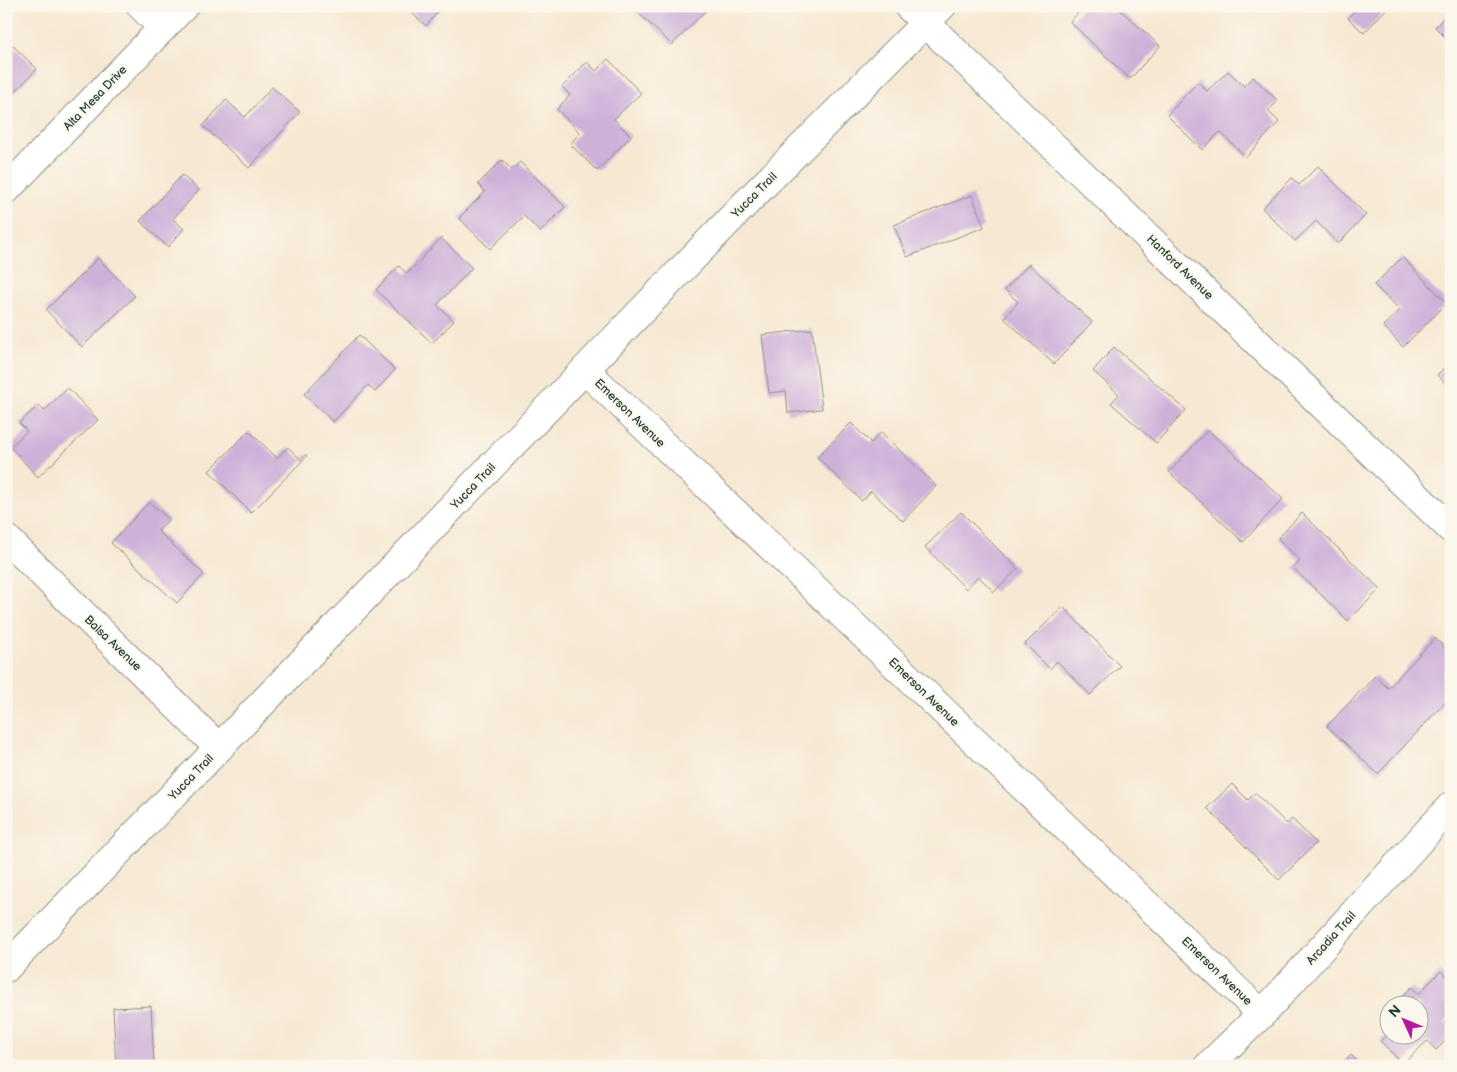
<svg xmlns="http://www.w3.org/2000/svg" width="1457" height="1072" viewBox="0 0 1457 1072" font-family="'Balsamiq Sans',sans-serif">
  <style>
    .building { fill: #ceb1d9 }
    .lines { fill: none; stroke-linecap: round; stroke-linejoin: round }
    .minor-casing { stroke: #8a9283; stroke-width: 30 }
    .major-casing { stroke: #8a9283; stroke-width: 30 }
    .minor { stroke: #fff; stroke-width: 28 }
    .major { stroke: #fff; stroke-width: 28 }
    .labels { text-anchor: middle; stroke-width: 4.5; stroke-linejoin: round; paint-order: stroke }
    .street-label { font-size: 12px; fill: #1f3d34; stroke: #fbf7ec }
  </style>
  <rect width="100%" height="100%" fill="#fbf7ec"/>
  <filter id="ink" filterUnits="userSpaceOnUse"><feTurbulence type="fractalNoise" baseFrequency=".02" numOctaves="2"/><feDisplacementMap in="SourceGraphic" scale="10" xChannelSelector="R" yChannelSelector="G"/><feConvolveMatrix kernelMatrix="1 2 1 2 8 2 1 2 1" color-interpolation-filters="sRGB"/></filter>
  <filter id="wash" filterUnits="userSpaceOnUse"><feTurbulence type="fractalNoise" baseFrequency=".0096" numOctaves="4" result="noise"/><feDisplacementMap in="SourceGraphic" scale="20" xChannelSelector="R" yChannelSelector="G"/><feGaussianBlur stdDeviation="1.12" result="paint"/><feColorMatrix in="noise" values="0 0 0 0 0 0 0 0 0 0 0 0 0 0 0 0 0 1.4 0 .05"/><feComposite in="paint" operator="in"/></filter>
  <g filter="url(#wash)">
    <rect width="100%" height="100%" fill="#f6e8d2"/>
    <g id="blocks">
      <g class="building">
        <path d="M404,6H439L441,8L426,26Z"/>
        <path d="M631,6H710L672,45Z"/>
        <path d="M1084,6H1116L1160,46L1130,79L1070,22Z"/>
        <path d="M1359,6H1389L1364,33L1348,18Z"/>
        <path d="M1451,11V43L1435,27Z"/>
        <path d="M6,39L37,69L6,101Z"/>
        <path d="M608,59L641,93L614,119L631,136L597,171L570,144L580,133L557,109L570,95L562,87L587,62L596,71Z"/>
        <path d="M1228,71L1244,86L1253,77L1278,101L1268,111L1279,122L1246,157L1220,132L1202,150L1167,115L1198,82L1207,91Z"/>
        <path d="M272,87L300,112L249,168L203,126L226,100L245,117Z"/>
        <path d="M502,160L512,170L520,162L565,207L540,232L524,216L490,249L459,218L485,192L478,184Z"/>
        <path d="M1318,166L1366,215L1338,244L1316,221L1295,241L1262,208L1292,178L1299,185Z"/>
        <path d="M182,175L199,190L173,219L184,229L168,247L140,221Z"/>
        <path d="M972,195L984,227L907,257L894,225Z"/>
        <path d="M441,238L472,268L437,305L454,321L432,343L376,290L399,266L407,274Z"/>
        <path d="M1402,257L1447,303L1403,347L1383,326L1400,310L1374,285Z"/>
        <path d="M98,258L135,296L82,347L46,310Z"/>
        <path d="M1029,264L1092,322L1054,364L1004,318L1018,302L1005,290Z"/>
        <path d="M812,329L822,409L788,413L786,391L769,393L762,335Z"/>
        <path d="M359,335L395,370L375,392L368,385L333,422L304,394Z"/>
        <path d="M1114,347L1186,410L1156,443L1111,403L1119,394L1093,371Z"/>
        <path d="M1451,361V388L1437,375Z"/>
        <path d="M68,388L98,420L38,477L10,447L27,431L19,423L39,405L44,411Z"/>
        <path d="M851,423L871,443L881,432L936,486L903,521L871,491L862,501L817,457Z"/>
        <path d="M1208,430L1283,499L1243,542L1169,472Z"/>
        <path d="M249,431L277,458L288,447L301,460L305,455L307,456L251,513L209,471Z"/>
        <path d="M149,502L169,519L158,531L204,574L177,603L111,543Z"/>
        <path d="M961,512L1018,569L994,592L978,576L966,589L925,547Z"/>
        <path d="M1302,513L1380,589L1348,621L1293,568L1300,561L1278,538Z"/>
        <path d="M1063,607L1120,666L1090,695L1057,661L1050,669L1025,644Z"/>
        <path d="M1435,638L1451,653V696L1378,774L1327,726L1375,676L1388,688Z"/>
        <path d="M1232,784L1248,800L1255,793L1287,824L1292,819L1316,843L1279,880L1207,808Z"/>
        <path d="M1441,971L1451,981V1016L1444,1023L1451,1029V1035L1436,1050L1427,1041L1403,1064L1380,1041L1390,1032V1034H1420V1004H1400L1397,1001L1412,987L1418,994Z"/>
        <path d="M151,1006L154,1066H116L113,1008Z"/>
        <path d="M1351,1055L1362,1066H1339Z"/>
      </g>
    </g>
  </g>
  <g filter="url(#ink)">
    <use href="#blocks" fill-opacity="0" stroke="#8a9283" stroke-width="1"/>
    <g class="lines">
      <defs>
        <g id="minor">
          <path d="M141,6L163,28"/>
          <path d="M908,6L1451,529"/>
          <path d="M6,190L184,6"/>
          <path d="M585,370L1262,1014"/>
          <path d="M6,538L219,748"/>
          <path d="M1208,1066L1262,1014L1451,806"/>
        </g>
        <path id="major" d="M6,968L745,204L942,6"/>
      </defs>
      <use href="#minor" class="minor-casing"/>
      <use href="#major" class="major-casing"/>
      <use href="#minor" class="minor"/>
      <use href="#major" class="major"/>
    </g>
  </g>
  <g class="labels">
    <g class="street-label">
      <text transform="translate(95 98) rotate(-46)" y="4">Alta Mesa Drive</text>
      <text transform="translate(754 195) rotate(-45)" y="4">Yucca Trail</text>
      <text transform="translate(1180 267) rotate(44)" y="4">Hanford Avenue</text>
      <text transform="translate(630 413) rotate(44)" y="4">Emerson Avenue</text>
      <text transform="translate(473 486) rotate(-46)" y="4">Yucca Trail</text>
      <text transform="translate(113 643) rotate(44)" y="4">Balsa Avenue</text>
      <text transform="translate(924 692) rotate(44)" y="4">Emerson Avenue</text>
      <text transform="translate(191 777) rotate(-46)" y="4">Yucca Trail</text>
      <text transform="translate(1331 938) rotate(-48)" y="4">Arcadia Trail</text>
      <text transform="translate(1217 971) rotate(44)" y="4">Emerson Avenue</text>
    </g>
  </g>
  <rect width="1457" height="1072" fill="none" stroke="#fbf7ec" stroke-width="25"/>
  <g transform="translate(1404 1020) rotate(314)"><circle r="24" fill="#fbf7ec" stroke="#a3ada2"/>
  <path d="M0-4L9 19L0 12L-9 19Z" fill="#b5179e"/>
  <text y="-8" font-size="14" font-weight="bold" text-anchor="middle" fill="#1f3d34">N</text>
  </g>
</svg>
